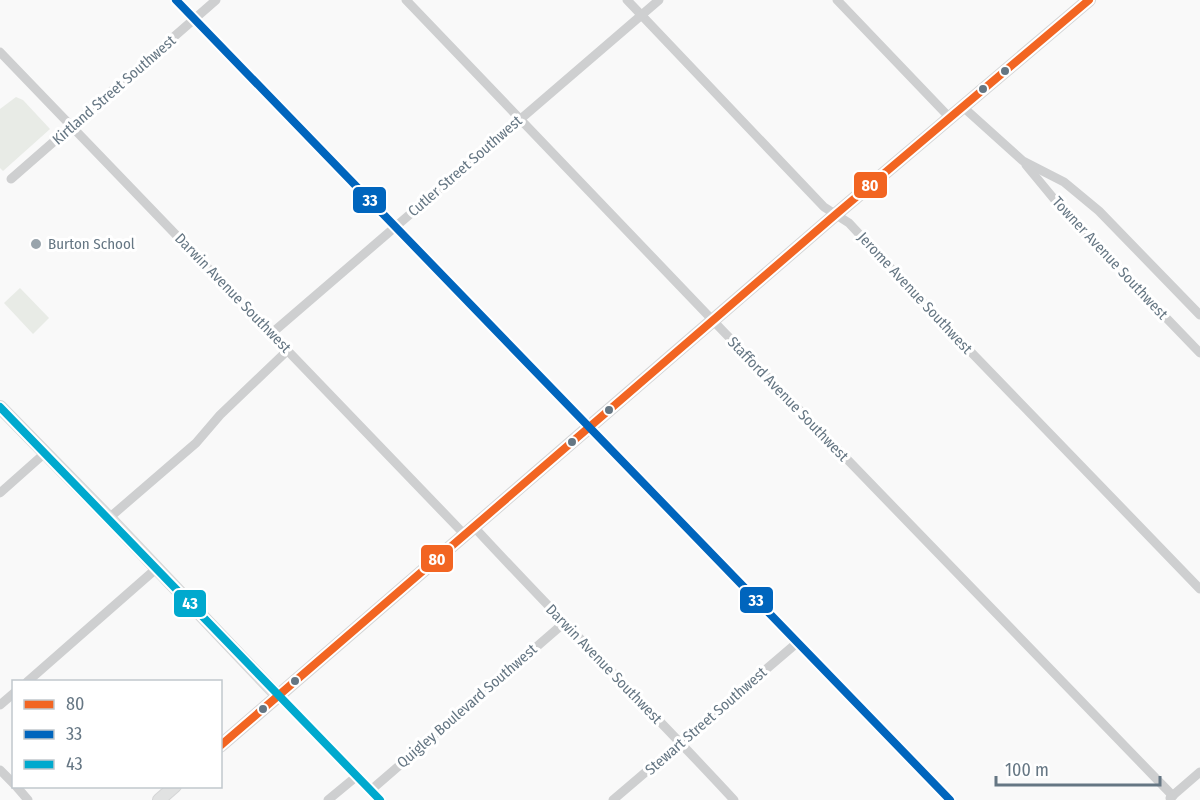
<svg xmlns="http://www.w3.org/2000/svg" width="1200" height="800" viewBox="0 0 1200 800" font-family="'Fira Sans Condensed',sans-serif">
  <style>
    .green { fill: #e8ebe6 }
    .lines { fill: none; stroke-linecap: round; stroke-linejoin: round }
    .secondary-casing { stroke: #d5d6d7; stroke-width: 14 }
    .street { stroke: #cecfd0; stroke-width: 9 }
    .secondary { stroke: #e1e2e2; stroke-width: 12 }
    .bus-1-casing { stroke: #fff; stroke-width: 12 }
    .bus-2-casing { stroke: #fff; stroke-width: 12 }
    .bus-3-casing { stroke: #fff; stroke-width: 12 }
    .bus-1 { stroke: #f26522; stroke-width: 8 }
    .bus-2 { stroke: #0065bd; stroke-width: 8 }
    .bus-3 { stroke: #00a9ce; stroke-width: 8 }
    .bus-dot { fill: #657683; stroke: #fff; stroke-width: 2 }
    .poi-dot { fill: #99a4ac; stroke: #fff; stroke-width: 2 }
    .labels { text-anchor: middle; stroke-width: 6; stroke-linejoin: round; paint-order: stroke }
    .street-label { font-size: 15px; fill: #657683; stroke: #fff }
    .poi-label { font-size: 15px; fill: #657683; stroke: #fff; text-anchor: start }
    .line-badge { stroke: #fff; stroke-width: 2 }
    .badge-label { font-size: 16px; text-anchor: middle; font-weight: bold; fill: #fff }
  </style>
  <rect width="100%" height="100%" fill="#f9f9f9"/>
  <g class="green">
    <path d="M16,97L23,100L50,129L3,171L0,168V109Z"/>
    <path d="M20,288L49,318L33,334L4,303Z"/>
  </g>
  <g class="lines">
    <defs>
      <g id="secondary">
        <path d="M0,407L109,518L278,696"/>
        <path d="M220,746L835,215L1089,0"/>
        <path d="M159,800L175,786"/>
      </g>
    </defs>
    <use href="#secondary" class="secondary-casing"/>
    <g class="street">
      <path d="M176,0L950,800"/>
      <path d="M406,0L722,330L1173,796"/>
      <path d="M627,0L824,207L849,223L912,291L1200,589"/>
      <path d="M837,0L950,118"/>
      <path d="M0,52L465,535"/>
      <path d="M963,107L1023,161L1064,182L1099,211L1200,315"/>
      <path d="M1026,165L1069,217L1200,353"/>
      <path d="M11,179L216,0"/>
      <path d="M272,333L659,0"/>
      <path d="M0,493L45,453"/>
      <path d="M109,518L196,443L220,415L288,350"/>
      <path d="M474,527C559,619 649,708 734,800"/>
      <path d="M27,682L157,568"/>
      <path d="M278,696L380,800"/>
      <path d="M0,705L14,693"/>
      <path d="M0,770L14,784"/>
      <path d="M16,786L28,800"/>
      <path d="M371,790L564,623"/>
      <path d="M1170,798L1200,772"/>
      <path d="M328,800L357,776"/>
      <path d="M613,800L798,642"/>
    </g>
    <use href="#secondary" class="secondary"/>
    <defs>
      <path id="bus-1" d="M220,746L835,215L1089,0"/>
      <path id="bus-2" d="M176,0L950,800"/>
      <path id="bus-3" d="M0,407L380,800"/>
    </defs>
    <use href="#bus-1" class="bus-1-casing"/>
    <use href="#bus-2" class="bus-2-casing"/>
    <use href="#bus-3" class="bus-3-casing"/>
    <use href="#bus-1" class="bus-1"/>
    <use href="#bus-2" class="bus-2"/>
    <use href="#bus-3" class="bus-3"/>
  </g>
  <g class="bus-dot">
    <circle cx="1005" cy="71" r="5"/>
    <circle cx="983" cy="89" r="5"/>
    <circle cx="609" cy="410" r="5"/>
    <circle cx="572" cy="442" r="5"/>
    <circle cx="295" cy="681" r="5"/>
    <circle cx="263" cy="709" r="5"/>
  </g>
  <circle class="poi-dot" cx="36" cy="244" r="6"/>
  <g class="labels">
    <g class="street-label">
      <text transform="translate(114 90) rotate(-41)" y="5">Kirtland Street Southwest</text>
      <text transform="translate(465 166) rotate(-41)" y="5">Cutler Street Southwest</text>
      <text transform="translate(1110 258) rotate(47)" y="5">Towner Avenue Southwest</text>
      <text transform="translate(233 293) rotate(46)" y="5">Darwin Avenue Southwest</text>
      <text transform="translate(915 293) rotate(47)" y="5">Jerome Avenue Southwest</text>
      <text transform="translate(788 399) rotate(46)" y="5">Stafford Avenue Southwest</text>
      <text transform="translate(604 664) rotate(46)" y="5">Darwin Avenue Southwest</text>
      <text transform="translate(467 706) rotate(-41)" y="5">Quigley Boulevard Southwest</text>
      <text transform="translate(706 721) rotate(-41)" y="5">Stewart Street Southwest</text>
    </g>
    <g class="poi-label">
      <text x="48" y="249">Burton School</text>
    </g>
  </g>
  <g class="line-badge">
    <rect x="853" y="171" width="35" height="28" rx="6" fill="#f26522"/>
    <rect x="352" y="186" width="35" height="28" rx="6" fill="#0065bd"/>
    <rect x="420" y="544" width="34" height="29" rx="6" fill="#f26522"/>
    <rect x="739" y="586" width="35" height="28" rx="6" fill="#0065bd"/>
    <rect x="173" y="589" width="34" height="29" rx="6" fill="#00a9ce"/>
  </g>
  <g class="badge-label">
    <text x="870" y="191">80</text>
    <text x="370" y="206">33</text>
    <text x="437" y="565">80</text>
    <text x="756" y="606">33</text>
    <text x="190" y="609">43</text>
  </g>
  <rect x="12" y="680" width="210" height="108" fill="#ffffff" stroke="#c1c8cd" stroke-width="1.5"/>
  <rect x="24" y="700" width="30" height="9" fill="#f26522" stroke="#c1c8cd" stroke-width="1.5"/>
  <text x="66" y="710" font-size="18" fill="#657683">80</text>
  <rect x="24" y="730" width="30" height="9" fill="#0065bd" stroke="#c1c8cd" stroke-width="1.5"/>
  <text x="66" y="740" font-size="18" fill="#657683">33</text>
  <rect x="24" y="760" width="30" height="9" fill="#00a9ce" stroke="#c1c8cd" stroke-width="1.5"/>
  <text x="66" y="770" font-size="18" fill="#657683">43</text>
  <path d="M996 776v9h164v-9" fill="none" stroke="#657683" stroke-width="3"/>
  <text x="1005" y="776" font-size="18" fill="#657683" stroke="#ffffff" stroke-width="4.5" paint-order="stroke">100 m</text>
</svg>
